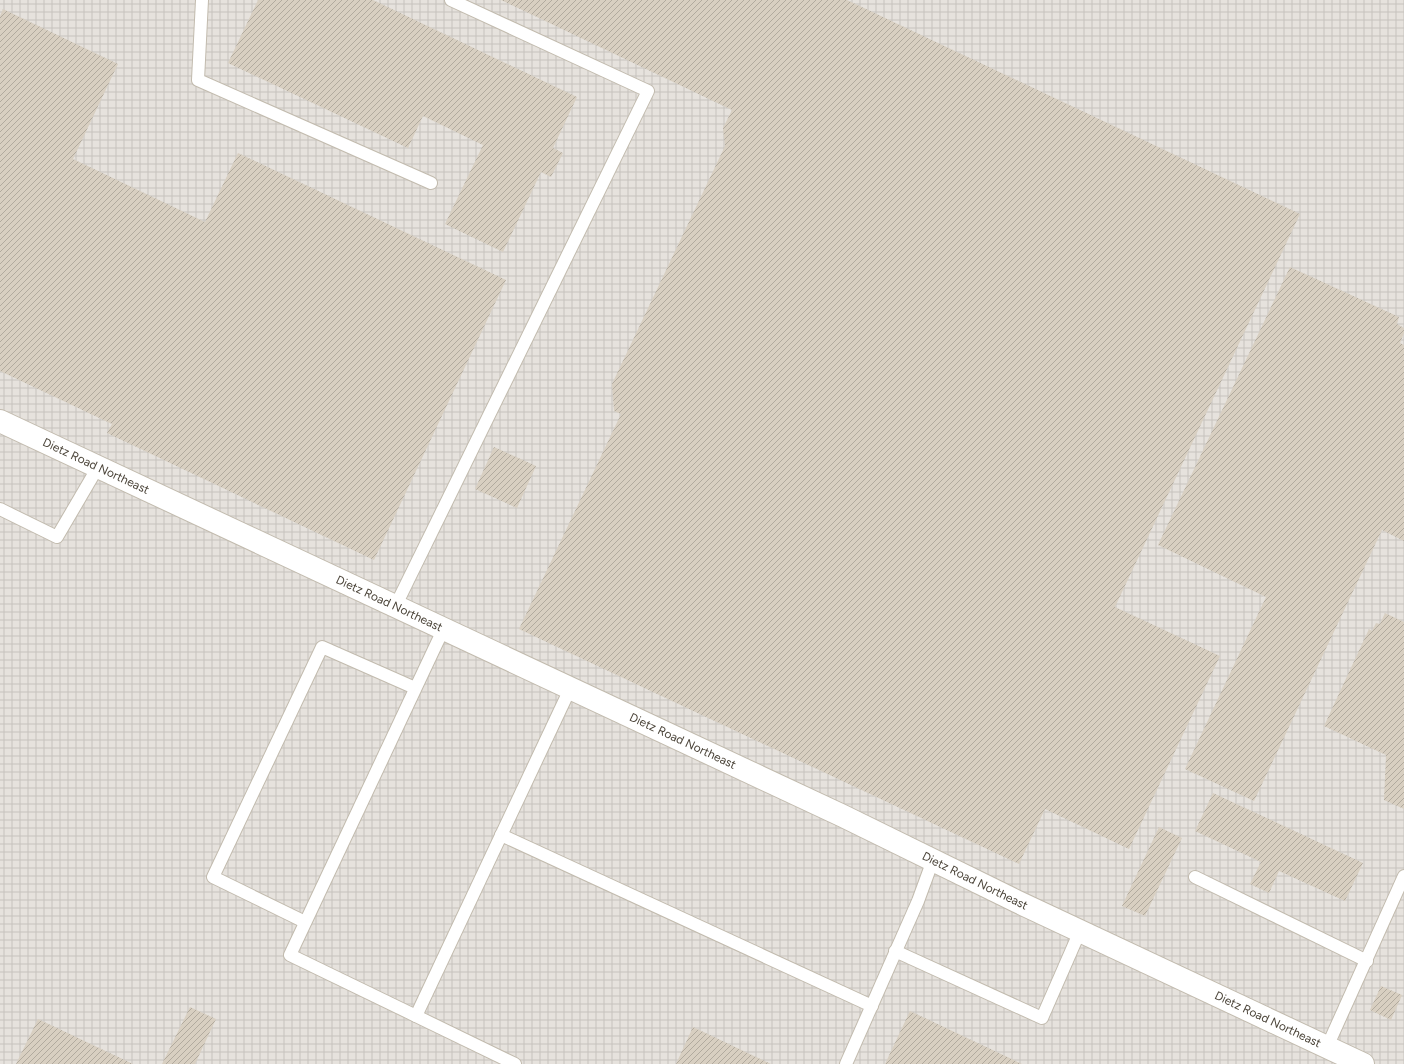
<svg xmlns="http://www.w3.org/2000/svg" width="1404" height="1064" viewBox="0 0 1404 1064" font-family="Figtree,sans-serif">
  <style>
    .industrial { fill: url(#industrial-grid) }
    .building { fill: url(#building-hatch) }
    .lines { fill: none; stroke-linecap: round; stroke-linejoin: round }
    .service-casing { stroke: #c2bbae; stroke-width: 14 }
    .minor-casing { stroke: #c2bbae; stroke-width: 24 }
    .service { stroke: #fff; stroke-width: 12 }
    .minor { stroke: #fff; stroke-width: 22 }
    .labels { text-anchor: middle; stroke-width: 3; stroke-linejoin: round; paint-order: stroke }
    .street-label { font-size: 12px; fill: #4b4439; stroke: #fff }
  </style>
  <defs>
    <pattern id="industrial-grid" width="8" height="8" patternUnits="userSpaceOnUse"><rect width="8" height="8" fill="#e6e2dd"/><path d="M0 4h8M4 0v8" fill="none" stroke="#c7c3be"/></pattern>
    <pattern id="building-hatch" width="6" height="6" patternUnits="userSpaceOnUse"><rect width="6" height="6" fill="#d8cfc1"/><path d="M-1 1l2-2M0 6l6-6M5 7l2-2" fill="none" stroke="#b1aa9e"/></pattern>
  </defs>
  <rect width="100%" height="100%" fill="#f6f3ec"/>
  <rect class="industrial" x="0" y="0" width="1404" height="1064"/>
  <g class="building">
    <path d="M258,0H373L577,97L553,148L563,153L551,177L541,172L503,252L445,224L483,145L423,116L408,148L228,63Z"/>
    <path d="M501,0H847L1300,214L1115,607L1220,656L1129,849L1045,809L1019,864L519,629L621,414L614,411L612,384L725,146L723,128L732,110Z"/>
    <path d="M3,9L118,64L73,159L205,222L238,153L506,280L374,560L107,433L112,424L0,371V16Z"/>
    <path d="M1290,267L1399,317L1397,324L1404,328V333L1400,343L1404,345V541L1382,530L1254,801L1185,769L1266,597L1158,545Z"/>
    <path d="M494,447L536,466L517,508L475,489Z"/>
    <path d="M1385,613L1404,622V809L1384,800L1386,755L1324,726L1369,629L1372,631L1376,623L1380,624Z"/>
    <path d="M1213,793L1363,863L1345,901L1279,871L1269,893L1250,884L1261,862L1195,831Z"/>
    <path d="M1159,827L1182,838L1145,916L1122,906Z"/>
    <path d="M1381,986L1402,995L1391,1020L1370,1010Z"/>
    <path d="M190,1007L216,1019L195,1064H162Z"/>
    <path d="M910,1011L1022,1064H885Z"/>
    <path d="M38,1019L133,1064H16Z"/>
    <path d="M693,1027L771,1064H676Z"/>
  </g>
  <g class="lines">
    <defs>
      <g id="service">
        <path d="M202,0L198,80L431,183"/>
        <path d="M0,509L57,537L98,467"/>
        <path d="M395,607L648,91L451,0"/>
        <path d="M501,835L872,1006"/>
        <path d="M1195,877L1367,961"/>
        <path d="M305,922L213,877L322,647L415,688"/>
        <path d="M895,951L1042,1018L1080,931"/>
        <path d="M416,1016L290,955L443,630"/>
        <path d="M1327,1047L1404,876"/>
        <path d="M515,1064L416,1016L570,689"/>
        <path d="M846,1064L918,901L933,860"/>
      </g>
      <g id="minor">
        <path id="s1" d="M0,421L843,816L1016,901L1363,1064"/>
      </g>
    </defs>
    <use href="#service" class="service-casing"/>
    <use href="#minor" class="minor-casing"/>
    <use href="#service" class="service"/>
    <use href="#minor" class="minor"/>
  </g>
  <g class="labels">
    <g class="street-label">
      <text dy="4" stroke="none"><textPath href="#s1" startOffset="106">Dietz Road Northeast</textPath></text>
      <text dy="4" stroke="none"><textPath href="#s1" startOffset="430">Dietz Road Northeast</textPath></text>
      <text dy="4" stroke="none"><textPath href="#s1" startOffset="754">Dietz Road Northeast</textPath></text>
      <text dy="4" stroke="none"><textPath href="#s1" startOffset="1078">Dietz Road Northeast</textPath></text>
      <text dy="4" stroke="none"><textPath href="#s1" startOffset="1402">Dietz Road Northeast</textPath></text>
    </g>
  </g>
</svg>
